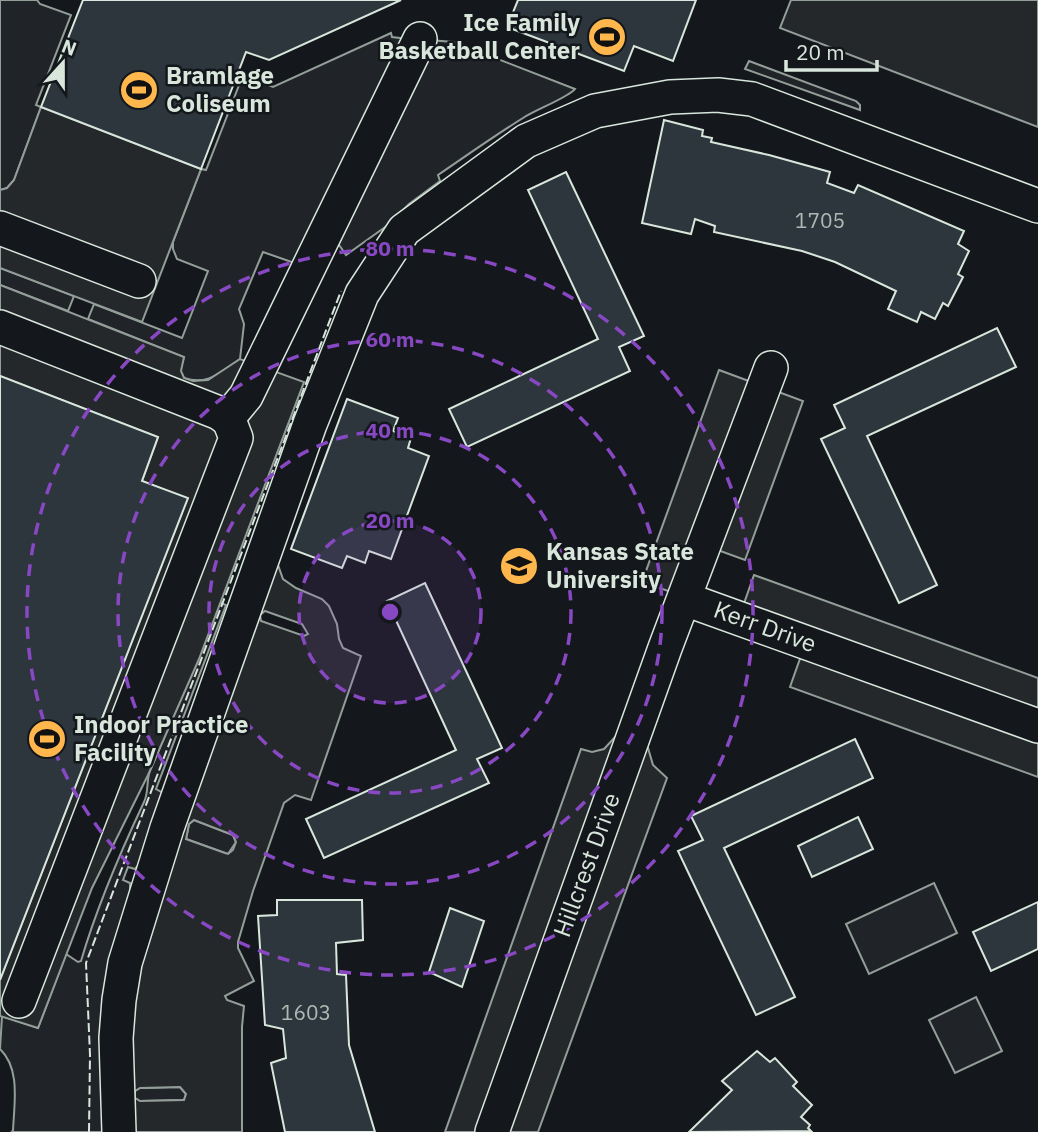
<svg xmlns="http://www.w3.org/2000/svg" width="1038" height="1132" viewBox="0 0 1038 1132" font-family="'IBM Plex Sans',sans-serif">
  <style>
    .green { fill: #202428; stroke: #939e99; stroke-width: 2 }
    .parking { fill: #24282b; stroke: #939e99; stroke-width: 2; fill-rule: evenodd }
    .building { fill: #2c363c; stroke: #d8e6dc; stroke-width: 2 }
    .lines { fill: none; stroke-linecap: round; stroke-linejoin: round }
    .minor-casing { stroke: #d8e6dc; stroke-width: 36 }
    .minor { stroke: #14181c; stroke-width: 33 }
    .fence { stroke: #d8e6dc; stroke-width: 2; stroke-dasharray: 9 3.5; stroke-linecap: butt }
    .ring { fill: none; stroke: #8948c3; stroke-width: 3.5; stroke-dasharray: 12 9 }
    .labels { text-anchor: middle; stroke-width: 5; stroke-linejoin: round; paint-order: stroke }
    .number-label { font-size: 21px; fill: #adbab4 }
    .poi-label { font-size: 24px; font-weight: bold; fill: #d8e6dc; stroke: #14181c; text-anchor: start }
    .street-label { font-size: 24px; fill: #d8e6dc; stroke: #14181c }
    .centre { fill: #8948c3; stroke: #14181c; stroke-width: 3.5 }
    .ring-label { font-size: 21px; text-anchor: middle; font-weight: bold; fill: #8948c3; stroke: #14181c; stroke-width: 5; stroke-linejoin: round; paint-order: stroke }
  </style>
  <rect width="100%" height="100%" fill="#14181c"/>
  <g class="green">
    <path d="M0,0H37L40,4L71,15L36,105L41,107L14,180L7,188L0,190Z"/>
    <path d="M391,33L392,37L409,39L303,266L263,252L239,309L244,324L240,359C220,372 208,386 184,378L180,370L184,357L88,319L94,304L182,338L208,271L177,259L173,249V242L201,169L206,170L243,75L273,87Z"/>
    <path d="M429,40L454,42L575,89C569,97 535,110 523,118C494,136 466,156 438,175L440,181L409,204L388,225L346,255L335,239Z"/>
    <path d="M749,61L856,101L860,105V110L745,69Z"/>
    <path d="M0,268L74,296L68,311L0,285Z"/>
    <path d="M218,602L226,605L156,789L165,794L142,861L135,869L128,867L123,880L130,883V891L103,1132H11L13,1131C14,1104 21,1069 0,1049L2,1016L38,1028L66,954L78,962L81,961C97,906 120,853 144,802C149,792 146,781 150,771C174,714 198,660 218,602Z"/>
    <path d="M194,820L233,835L236,842L228,854L225,853L186,839L189,824Z"/>
    <path d="M934,883L957,933L869,974L846,924Z"/>
    <path d="M976,997L1002,1051L955,1073L929,1020Z"/>
    <path d="M180,1087L186,1094L184,1100L140,1101L135,1098V1091L140,1088Z"/>
  </g>
  <g class="parking">
    <path d="M791,0H1038V127L780,28Z"/>
    <path d="M41,107L201,169L142,322L0,268V190L7,188L14,180Z"/>
    <path d="M0,285L184,357L181,371L184,378L193,381L208,380L240,359L304,382L199,659L148,775L92,888L38,1028L0,1016V980L187,499L142,481L158,437L0,376Z"/>
    <path d="M719,370L803,401L745,560L693,541L674,593L642,582Z"/>
    <path d="M250,543L279,553L278,565L283,579L296,588L322,599L329,606L337,624L339,639L343,648L361,656L311,800L295,795L284,803L253,891L238,942V948L254,981L225,996L227,1000L244,1006L242,1027V1132H103L101,1034ZM265,611L302,624L308,634L304,636L261,621L260,615ZM194,820L233,835L236,842L233,850L228,854L225,853L186,839L189,824ZM180,1087L186,1094L184,1100L140,1101L135,1098V1091L140,1088Z"/>
    <path d="M754,575L1038,678V777L790,687L808,636L741,612Z"/>
    <path d="M616,736L648,748L653,765L667,778L538,1132H445L581,749L592,752L604,749Z"/>
  </g>
  <g class="building">
    <path d="M83,0H401L269,60L246,52L201,169L41,107Z"/>
    <path d="M518,0H696L673,61L634,46L624,71L507,27Z"/>
    <path d="M664,120L703,130L702,136L712,138L711,142L769,155L830,172L827,183L854,193L858,185L964,231L958,244L969,251L958,274L963,277L948,306L943,303L935,319L921,312L917,322L888,309L896,291L835,262L802,251L714,232L715,226L695,219L691,234L642,223Z"/>
    <path d="M566,172L644,336L619,347L630,371L467,447L449,409L598,339L528,190Z"/>
    <path d="M997,328L1016,367L867,436L937,585L899,603L821,439L845,428L834,405Z"/>
    <path d="M0,376L158,437L142,481L188,498L0,980Z"/>
    <path d="M347,399L398,418L393,431L411,438L408,448L429,456L391,559L369,551L365,563L347,556L342,568L291,549Z"/>
    <path d="M425,583L502,748L477,759L489,783L324,858L306,819L456,750L387,601Z"/>
    <path d="M855,739L873,778L724,848L795,997L756,1015L678,851L703,840L691,816Z"/>
    <path d="M858,817L873,849L812,877L798,846Z"/>
    <path d="M277,900H362L363,940L336,943L337,974L346,975L349,1045L375,1132H285L271,1063L286,1058L283,1029L265,1025L258,916L277,915Z"/>
    <path d="M1038,902V949L991,971L973,932Z"/>
    <path d="M450,908L484,921L462,987L429,972Z"/>
    <path d="M757,1051L770,1062L775,1058L797,1082L793,1086L812,1105L801,1117L810,1125L808,1128L811,1131L689,1132L732,1090L722,1081Z"/>
  </g>
  <g class="lines">
    <defs>
      <g id="minor">
        <path d="M0,228L139,281"/>
        <path d="M0,327L219,413L229,420L236,438L19,1001"/>
        <path d="M227,419L246,396L420,39"/>
        <path d="M685,599L1038,726"/>
        <path d="M119,1132L116,1038L119,1000L125,963L167,828L310,424L362,294L404,230L526,141L595,111L670,97L718,95L752,99L1038,206"/>
        <path d="M492,1132L665,648L771,368"/>
      </g>
    </defs>
    <use href="#minor" class="minor-casing"/>
    <use href="#minor" class="minor"/>
    <path class="fence" d="M89,1132L90,1055L86,963L341,291"/>
  </g>
  <circle cx="390" cy="612" r="91" fill="#8948c3" fill-opacity=".12"/>
  <g class="ring">
    <circle cx="390" cy="612" r="91"/>
    <circle cx="390" cy="612" r="181"/>
    <circle cx="390" cy="612" r="272"/>
    <circle cx="390" cy="612" r="363"/>
  </g>
  <defs>
    <symbol id="stadium-disc" viewBox="-11 -11 22 22"><circle r="9.5" fill="#ffb74d" stroke="#14181c"/><path d="M0-5a6.5 5 0 1 0 0 10a6.5 5 0 1 0 0-10ZM-3.5-1.8h7v3.6h-7Z" fill="#111"/></symbol>
    <symbol id="university-disc" viewBox="-11 -11 22 22"><circle r="9.5" fill="#ffb74d" stroke="#14181c"/><path d="M0-5L7-2L0 1L-7-2ZM-4 1L0 2.5L4 1V4Q0 6-4 4Z" fill="#111"/></symbol>
  </defs>
  <g fill-rule="evenodd">
    <use href="#stadium-disc" x="585" y="15" width="44" height="44"/>
    <use href="#stadium-disc" x="117" y="68" width="44" height="44"/>
    <use href="#university-disc" x="497" y="544" width="44" height="44"/>
    <use href="#stadium-disc" x="25" y="717" width="44" height="44"/>
  </g>
  <g class="labels">
    <g class="number-label">
      <text x="820" y="228">1705</text>
      <text x="306" y="1020">1603</text>
    </g>
    <g class="poi-label">
      <text x="580" y="31" text-anchor="end">Ice Family<tspan x="580" dy="28">Basketball Center</tspan></text>
      <text x="166" y="84">Bramlage<tspan x="166" dy="28">Coliseum</tspan></text>
      <text x="546" y="560">Kansas State<tspan x="546" dy="28">University</tspan></text>
      <text x="74" y="733">Indoor Practice<tspan x="74" dy="28">Facility</tspan></text>
    </g>
    <g class="street-label">
      <text transform="translate(765 627) rotate(20)" y="8">Kerr Drive</text>
      <text transform="translate(587 865) rotate(-70)" y="8">Hillcrest Drive</text>
    </g>
  </g>
  <circle cx="390" cy="612" r="10" class="centre"/>
  <g class="ring-label">
    <text x="390" y="256">80 m</text>
    <text x="390" y="347">60 m</text>
    <text x="390" y="438">40 m</text>
    <text x="390" y="528">20 m</text>
  </g>
  <g transform="translate(63 63) rotate(21)" stroke="#14181c" stroke-width="5" paint-order="stroke">
  <path d="M0-5L12 26L0 18L-12 26Z" fill="#d8e6dc"/>
  <text y="-10" font-size="19" font-weight="bold" text-anchor="middle" fill="#d8e6dc">N</text>
  </g>
  <path d="M786 60v10h91v-10" fill="none" stroke="#d8e6dc" stroke-width="3.5"/>
  <text x="796" y="60" font-size="21" fill="#d8e6dc" stroke="#14181c" stroke-width="5" paint-order="stroke">20 m</text>
</svg>
